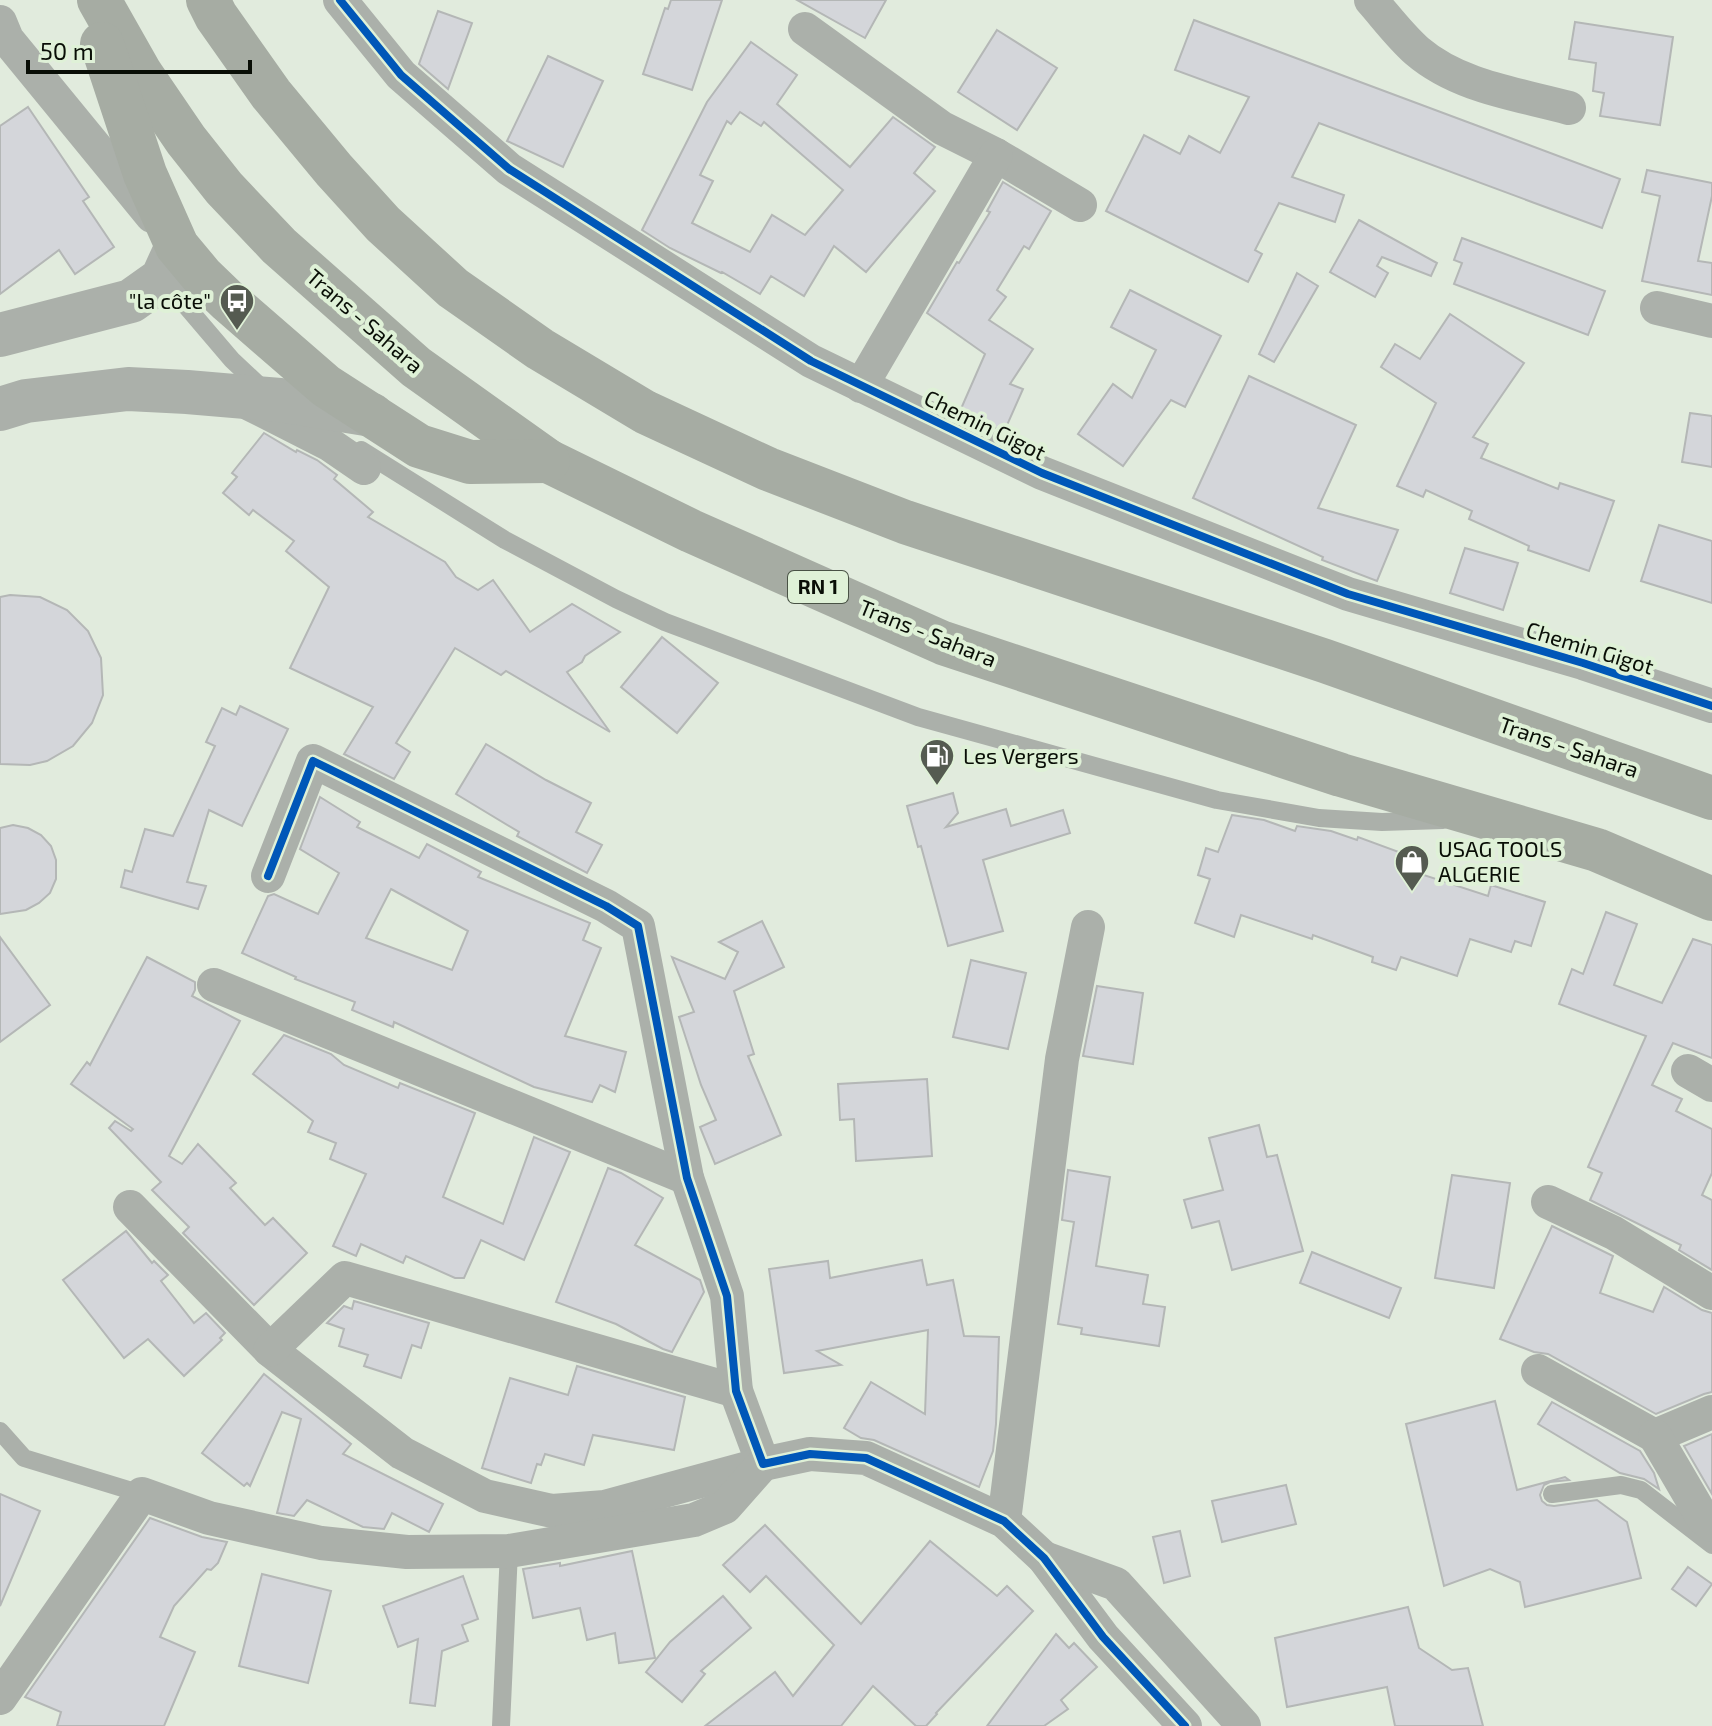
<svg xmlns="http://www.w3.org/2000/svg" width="1712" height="1726" viewBox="0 0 1712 1726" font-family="'Exo 2',sans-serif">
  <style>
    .building { fill: #d4d6da; stroke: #b4b7b6; stroke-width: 2; fill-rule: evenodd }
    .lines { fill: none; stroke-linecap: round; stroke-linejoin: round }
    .service { stroke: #abb0aa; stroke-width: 18 }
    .minor { stroke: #abb0aa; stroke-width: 34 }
    .tertiary { stroke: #abb0aa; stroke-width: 44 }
    .trunk { stroke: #a6aca3; stroke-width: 44 }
    .cycleway-casing { stroke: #dff1d7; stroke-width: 13 }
    .cycleway { stroke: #0057b8; stroke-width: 8 }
    .labels { text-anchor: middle; stroke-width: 8; stroke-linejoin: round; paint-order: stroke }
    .shield { fill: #dff1d7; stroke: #495245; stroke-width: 2 }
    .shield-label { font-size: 20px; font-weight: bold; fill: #090e06 }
    .poi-label { font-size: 22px; fill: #090e06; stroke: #dff1d7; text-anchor: start }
    .street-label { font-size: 22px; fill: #090e06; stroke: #dff1d7 }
  </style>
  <rect width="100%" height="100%" fill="#e1ebdd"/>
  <g class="building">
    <path d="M671,0H722L692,90L643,74L665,8L668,9Z"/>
    <path d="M797,0H886L865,38Z"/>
    <path d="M438,11L472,23L448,89L419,64Z"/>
    <path d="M1194,20L1620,179L1602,228L1319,123L1292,177L1344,195L1335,222L1279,203L1255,250L1262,254L1248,282L1106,211L1144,135L1180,154L1189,136L1220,153L1249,97L1175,70Z"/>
    <path d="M1575,22L1673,37L1660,125L1600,116L1604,93L1593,91L1596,63L1569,59Z"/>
    <path d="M997,30L1057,68L1017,130L958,92Z"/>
    <path d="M751,42L797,75L777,104L850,167L893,117L935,147L914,173L935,191L866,272L834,246L804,296L771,276L760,294L722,272L721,273L670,248L642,230L707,102ZM740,112L761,126L764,122L843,190L805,235L772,215L750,252L692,223L713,181L700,175L727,121L731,124Z"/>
    <path d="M548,56L603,81L563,167L507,141Z"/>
    <path d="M28,107L89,197L83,201L114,247L75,274L59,250L0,294V126Z"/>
    <path d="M1647,170L1712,183V196L1698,261L1712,263V295L1642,281L1660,196L1642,192Z"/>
    <path d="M1003,182L1051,211L1029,249L1024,246L997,290L1006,297L989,320L1033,349L1010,384L1023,389L1004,432L960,411L985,354L927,313L957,262L959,263L990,212L987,211Z"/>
    <path d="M1359,220L1437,263L1431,276L1382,257L1377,266L1388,273L1375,297L1330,272Z"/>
    <path d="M1462,238L1605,291L1588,335L1454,284L1462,263L1454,260Z"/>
    <path d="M1297,273L1318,286L1274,362L1259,354Z"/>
    <path d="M1130,290L1221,336L1185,407L1171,400L1123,466L1078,434L1113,384L1132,398L1156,350L1111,327Z"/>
    <path d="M1450,314L1524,363L1473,437L1488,444L1481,458L1558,489L1560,483L1614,501L1589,571L1528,550L1529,546L1469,519L1472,511L1426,490L1423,497L1397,486L1436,403L1381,367L1395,344L1420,359Z"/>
    <path d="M1249,376L1356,425L1318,508L1398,530L1377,581L1322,560L1323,557L1193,498Z"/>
    <path d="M1690,413L1712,416V467L1682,462Z"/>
    <path d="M264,433L296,452L297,450L317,460L337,475L334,479L373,512L368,517L445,562L456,577L478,590L493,580L530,632L572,604L620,632L585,656L582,662L567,672L610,732L506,671L501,675L455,648L396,743L410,752L394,779L344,754L373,707L290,668L329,587L286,551L294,541L253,510L249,515L223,493L237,477L232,473Z"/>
    <path d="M1659,525L1712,541V603L1641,581Z"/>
    <path d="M1465,548L1518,563L1503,610L1450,593Z"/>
    <path d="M10,595L40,597L67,610L88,631L101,658L103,695L92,723L73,746L47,761L30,765L0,764V597Z"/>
    <path d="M662,637L718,683L677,733L621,687Z"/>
    <path d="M240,706L288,729L242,826L209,810L187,882L206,886L198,909L121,887L125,870L132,872L145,829L173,836L215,746L206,742L222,708L236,715Z"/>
    <path d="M486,744L546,780L591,803L576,832L602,845L587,873L517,836L519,832L456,794Z"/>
    <path d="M953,793L958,813L946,827L1006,809L1011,826L1063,810L1070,833L983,860L1003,931L948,946L921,846L918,847L907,806Z"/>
    <path d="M320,797L360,822L357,827L419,858L427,844L481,872L478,877L590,923L583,940L601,948L565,1036L626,1052L615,1092L600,1085L592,1102L534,1087L394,1022L393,1027L352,1010L355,1002L295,979L296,977L242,953L268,896L274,894L318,914L339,873L300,849ZM391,889L468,931L452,970L366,938Z"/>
    <path d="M1232,815L1264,820L1295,831L1297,826L1331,831L1357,840L1358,837L1407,855L1402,868L1488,896L1491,885L1545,902L1531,946L1515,941L1511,952L1470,939L1457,976L1401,957L1396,970L1372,962L1373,957L1313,935L1312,939L1241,915L1234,937L1195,923L1210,879L1198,875L1206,848L1218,852Z"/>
    <path d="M13,825L28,828L41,835L51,846L56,860V879L50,893L39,903L26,910L0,914V828Z"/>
    <path d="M1606,912L1637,924L1614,985L1662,1003L1693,939L1712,945V1058L1673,1043L1652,1085L1682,1099L1676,1111L1712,1129V1173L1702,1195L1712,1200V1270L1679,1250L1681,1245L1590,1200L1602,1173L1588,1167L1646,1036L1559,1004L1572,969L1583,974Z"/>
    <path d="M762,921L784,967L734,991L754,1054L748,1056L781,1135L715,1164L700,1127L716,1120L701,1085L679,1017L694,1012L672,957L725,979L738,952L719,942Z"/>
    <path d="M0,937L50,1005L0,1042Z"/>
    <path d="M147,957L195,982V990L192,996L240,1021L169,1156L182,1164L198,1144L236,1183L230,1188L265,1225L273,1218L307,1253L254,1305L183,1233L189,1227L152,1190L161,1182L109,1128L115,1121L131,1131L133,1129L71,1084L87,1062L90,1065Z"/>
    <path d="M971,960L1026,973L1008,1049L953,1037Z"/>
    <path d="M1097,986L1143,993L1133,1064L1083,1056Z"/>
    <path d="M284,1035L331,1054L344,1065L398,1088L400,1083L475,1113L443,1197L503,1224L534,1137L570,1152L524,1260L481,1240L464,1278H455L406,1256L403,1263L361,1244L356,1256L333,1246L366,1174L330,1159L336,1143L308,1132L313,1121L253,1074Z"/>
    <path d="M927,1079L932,1156L856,1161L854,1119L840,1120L838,1084Z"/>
    <path d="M1259,1125L1267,1157L1277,1155L1303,1251L1232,1270L1219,1221L1192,1228L1184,1200L1223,1190L1209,1138Z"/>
    <path d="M608,1168L621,1173L663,1198L635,1245L700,1280L704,1292L672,1352L663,1349L616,1324L556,1302Z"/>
    <path d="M1068,1170L1110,1177L1096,1266L1148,1275L1143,1304L1165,1307L1159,1346L1081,1334L1082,1328L1058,1324L1074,1222L1062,1220Z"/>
    <path d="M1452,1175L1510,1183L1494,1288L1435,1278Z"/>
    <path d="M1552,1226L1613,1256L1600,1293L1653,1312L1664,1287L1702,1310L1712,1313V1392L1704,1394L1656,1414L1548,1354L1534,1352L1500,1339Z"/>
    <path d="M126,1231L152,1263L154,1261L168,1275L161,1281L194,1323L206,1313L225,1333L220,1338L222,1340L184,1376L148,1339L124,1358L63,1280Z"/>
    <path d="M1312,1252L1401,1288L1389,1318L1300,1283Z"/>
    <path d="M922,1260L927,1285L953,1280L964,1336L999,1337L996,1424L993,1451L979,1487L874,1440L861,1438L844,1428L871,1382L925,1414L928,1330L817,1351L841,1365L784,1373L769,1269L828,1261L830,1278Z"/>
    <path d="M354,1301L429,1323L421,1348L412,1345L401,1378L364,1366L368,1355L339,1346L344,1329L327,1323L344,1306L352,1309Z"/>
    <path d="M577,1366L685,1397L674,1450L593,1435L584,1465L545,1454L541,1465L537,1464L531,1483L482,1468L510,1378L568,1395Z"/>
    <path d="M264,1374L351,1444L343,1454L443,1504L429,1532L392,1513L384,1529L363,1527L307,1500L294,1516L277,1513L301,1419L282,1412L250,1486L247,1483L244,1486L202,1453Z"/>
    <path d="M1495,1401L1517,1490L1565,1477L1569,1480L1550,1482L1544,1485L1540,1495L1542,1501L1547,1505L1554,1506L1597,1500L1627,1522L1641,1578L1525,1607L1520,1582L1490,1569L1444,1586L1406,1424Z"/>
    <path d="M1552,1402L1640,1451L1654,1473L1659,1489L1644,1479L1620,1473L1538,1424Z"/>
    <path d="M1712,1434V1494L1684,1446Z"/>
    <path d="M1286,1485L1296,1524L1222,1542L1212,1501Z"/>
    <path d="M0,1494L40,1511L0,1606Z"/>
    <path d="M150,1518L202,1537L227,1542L218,1563L211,1570L207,1569L174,1606L160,1637L195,1652L164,1726H57L61,1712L25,1697Z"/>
    <path d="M765,1525L861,1624L930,1541L997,1596L1007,1586L1033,1611L936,1713L937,1714L926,1726H916L873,1686L841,1726H705L775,1672L793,1696L834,1645L766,1576L750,1592L723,1565Z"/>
    <path d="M1180,1531L1190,1576L1164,1583L1153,1537Z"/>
    <path d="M632,1551L655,1658L619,1663L615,1633L587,1640L580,1608L533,1618L523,1569L560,1563V1566Z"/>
    <path d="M1688,1567L1712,1584L1696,1606L1672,1589Z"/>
    <path d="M262,1574L331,1591L308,1683L239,1666Z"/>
    <path d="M463,1576L478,1619L462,1625L468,1641L442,1651L435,1706L410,1703L418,1639L398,1647L383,1606Z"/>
    <path d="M723,1596L751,1628L701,1671L705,1674L682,1702L646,1672L670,1642Z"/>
    <path d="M1408,1607L1419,1648L1452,1670L1468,1668L1483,1726H1395L1387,1687L1287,1707L1275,1638Z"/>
    <path d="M1056,1634L1069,1648L1074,1643L1097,1667L1061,1700L1068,1709L1044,1726H987Z"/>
  </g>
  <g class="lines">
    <g class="service">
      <path d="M176,269V275L186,306L232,360L264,390"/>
      <path d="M361,450L505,540L616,599L665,622L918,717L1217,800L1319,818L1382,822L1443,820"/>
      <path d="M0,1431L24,1458L142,1494"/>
      <path d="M1552,1494L1621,1485L1641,1490L1712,1545"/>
      <path d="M501,1726L509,1551"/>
    </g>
    <g class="minor">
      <path d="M340,0L401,75L509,169L811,361L1042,473L1348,594L1583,663L1712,706"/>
      <path d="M1371,0C1386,17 1400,36 1417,51C1459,87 1518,94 1569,108"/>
      <path d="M0,22L7,39L152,216"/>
      <path d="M805,29L942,128L996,155L1080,205"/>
      <path d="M1657,308L1712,321"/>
      <path d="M861,386L996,155"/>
      <path d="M250,404L329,444L364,468"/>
      <path d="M268,876L313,761L606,906L638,926L687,1178L727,1296L736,1391L763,1464L810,1454L866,1458L1004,1521L1044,1558L1103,1637L1185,1726"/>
      <path d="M214,985L687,1178"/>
      <path d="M1688,1071L1712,1085"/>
      <path d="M1548,1202L1614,1233L1712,1293"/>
      <path d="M130,1207L270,1350L402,1453L485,1496L552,1511L605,1507L763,1464"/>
      <path d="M270,1350L345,1278L736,1391"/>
      <path d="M1538,1371L1655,1436L1712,1412"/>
      <path d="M1655,1436L1703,1518L1712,1525"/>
      <path d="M1004,1521L1062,1059L1088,927"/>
      <path d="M1044,1558L1116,1584L1244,1726"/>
      <path d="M0,1698L142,1494L209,1518L321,1543L407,1552L509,1551L694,1520L725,1507L763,1464"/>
    </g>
    <g class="tertiary">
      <path d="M0,335L131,301L162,279L177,246"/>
      <path d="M0,409L26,401L128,389L187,392L280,400L372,415"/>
    </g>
    <g class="trunk">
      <path d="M99,0L141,74L186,140L224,188L279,246L416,367L548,461L691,531L943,643L1341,775L1597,850L1712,899"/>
      <path d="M208,0L216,16L271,94L334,170L383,224L453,288L540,349L645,412L768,469L905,522L1325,661L1712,798"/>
      <path d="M102,44L145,174L177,246L202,276L228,301L326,386L419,446L470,462L548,461"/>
    </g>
    <defs>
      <g id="cycleway">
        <path d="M340,0L401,75L509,169L811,361L1042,473L1348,594L1583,663L1712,706"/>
        <path d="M268,876L313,761L606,906L638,926L687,1178L727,1296L736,1391L763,1464L810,1454L866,1458L1004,1521L1044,1558L1103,1637L1185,1726"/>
      </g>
    </defs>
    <use href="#cycleway" class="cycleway-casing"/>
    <use href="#cycleway" class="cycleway"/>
  </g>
  <defs>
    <symbol id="bus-pin" viewBox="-11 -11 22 30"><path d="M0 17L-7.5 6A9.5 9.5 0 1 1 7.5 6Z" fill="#555b51" stroke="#dff1d7"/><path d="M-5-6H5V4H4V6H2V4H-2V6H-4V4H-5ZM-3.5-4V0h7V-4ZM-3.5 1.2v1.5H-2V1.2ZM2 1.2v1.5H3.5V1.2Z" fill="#fff"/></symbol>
    <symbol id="fuel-pin" viewBox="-11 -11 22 30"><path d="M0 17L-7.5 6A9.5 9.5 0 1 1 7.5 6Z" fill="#555b51" stroke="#dff1d7"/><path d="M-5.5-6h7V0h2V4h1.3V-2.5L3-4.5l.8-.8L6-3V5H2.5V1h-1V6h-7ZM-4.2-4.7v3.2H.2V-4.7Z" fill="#fff"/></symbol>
    <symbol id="shop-pin" viewBox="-11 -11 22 30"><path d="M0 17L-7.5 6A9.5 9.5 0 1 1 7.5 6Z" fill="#555b51" stroke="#dff1d7"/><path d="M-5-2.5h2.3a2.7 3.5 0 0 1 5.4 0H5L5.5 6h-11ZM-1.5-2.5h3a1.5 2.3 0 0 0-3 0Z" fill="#fff"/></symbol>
  </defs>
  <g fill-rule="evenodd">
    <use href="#bus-pin" x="217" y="281" width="40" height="54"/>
    <use href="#fuel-pin" x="917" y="736" width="40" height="54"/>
    <use href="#shop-pin" x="1392" y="842" width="40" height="54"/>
  </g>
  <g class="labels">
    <rect class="shield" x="788" y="571" width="60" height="32" rx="6"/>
    <g class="shield-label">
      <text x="818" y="594">RN 1</text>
    </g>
    <g class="poi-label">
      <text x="211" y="309" text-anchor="end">"la côte"</text>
      <text x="963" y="764">Les Vergers</text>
      <text x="1438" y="857">USAG TOOLS<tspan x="1438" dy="25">ALGERIE</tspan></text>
    </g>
    <g class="street-label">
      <text transform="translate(365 321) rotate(41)" y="8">Trans - Sahara</text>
      <text transform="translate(985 425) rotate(26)" y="8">Chemin Gigot</text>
      <text transform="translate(928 633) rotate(22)" y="8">Trans - Sahara</text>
      <text transform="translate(1590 648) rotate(17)" y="8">Chemin Gigot</text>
      <text transform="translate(1569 747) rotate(19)" y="8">Trans - Sahara</text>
    </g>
  </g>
  <path d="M28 60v12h222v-12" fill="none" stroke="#090e06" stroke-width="4"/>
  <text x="40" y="60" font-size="24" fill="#090e06" stroke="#dff1d7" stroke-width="6" paint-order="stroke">50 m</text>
</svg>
